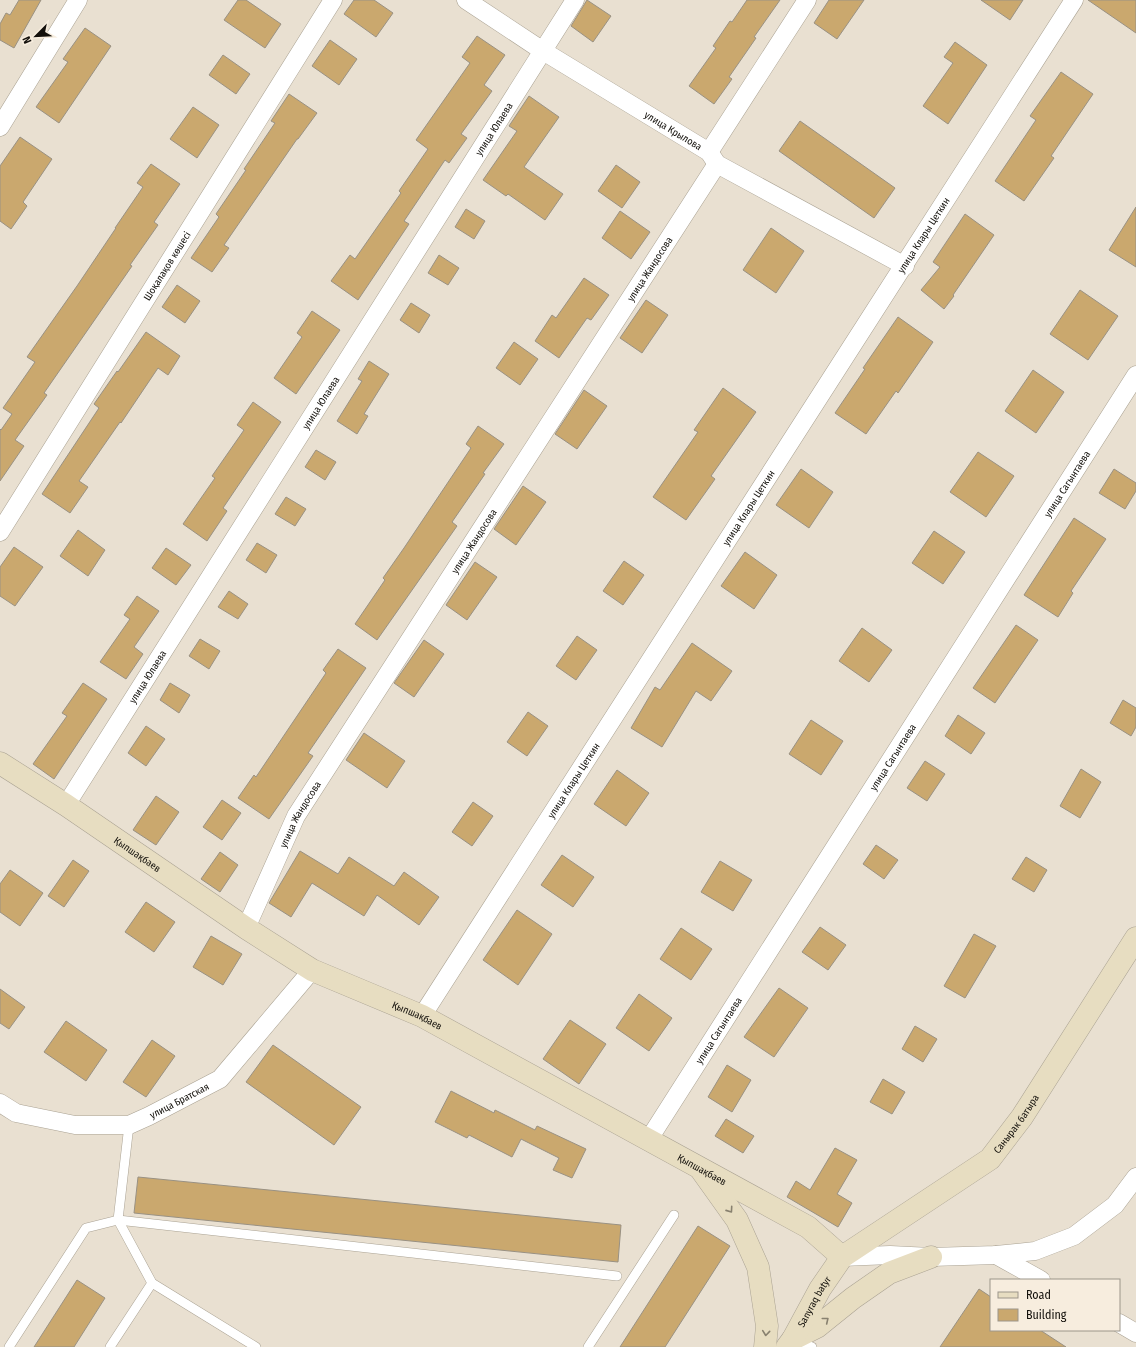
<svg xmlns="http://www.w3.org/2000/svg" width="1136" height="1347" viewBox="0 0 1136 1347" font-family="'Fira Sans Condensed',sans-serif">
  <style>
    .building { fill: #caa86e; stroke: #999183 }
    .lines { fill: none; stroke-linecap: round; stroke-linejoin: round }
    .lane-casing { stroke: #aaa293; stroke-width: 10 }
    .street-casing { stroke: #aaa293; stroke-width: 19 }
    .secondary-casing { stroke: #aaa293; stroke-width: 23 }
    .lane { stroke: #fff; stroke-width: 9 }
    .street { stroke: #fff; stroke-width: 18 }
    .secondary { stroke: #e7ddc1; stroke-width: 22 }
    .oneway { stroke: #88816f }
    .labels { text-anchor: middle; stroke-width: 4; stroke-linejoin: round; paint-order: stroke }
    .street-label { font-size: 10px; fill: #13100b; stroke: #f7edde }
  </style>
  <rect width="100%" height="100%" fill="#e9e0d1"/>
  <g class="building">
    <path d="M19,0H41L14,48L0,40V24L6,13L10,15Z"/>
    <path d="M238,0H246L281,24L265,48L224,20Z"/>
    <path d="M354,0H374L393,13L376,37L344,14Z"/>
    <path d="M587,0L611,16L593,42L571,26Z"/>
    <path d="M747,0H780L754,37L756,38L729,77L732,79L714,104L689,86L716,48L713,46L730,21L732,22Z"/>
    <path d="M829,0H864L837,39L814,23Z"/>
    <path d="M981,0H1023L1010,20Z"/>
    <path d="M1088,0H1136V33Z"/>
    <path d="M85,28L111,46L59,123L36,107L68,62L63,59Z"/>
    <path d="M477,36L505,55L484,85L492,91L461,134L467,138L449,163L445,160L404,221L409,224L358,300L331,281L350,255L355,259L401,193L399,191L428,149L416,140L470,63L462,57Z"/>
    <path d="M330,40L357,59L339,85L312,66Z"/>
    <path d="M955,42L987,65L948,124L923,106L953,63L944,57Z"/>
    <path d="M223,55L250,74L236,94L209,75Z"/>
    <path d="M1061,72L1093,94L1051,156L1054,158L1024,201L995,181L1036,120L1030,116Z"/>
    <path d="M289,94L317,113L298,139H297L224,245L229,248L212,272L191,258L219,217L216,214L246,170L244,169L275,123L271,121Z"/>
    <path d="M529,96L559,117L524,167L563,194L545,220L508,194L506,196L483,180L517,131L509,126Z"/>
    <path d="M193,107L219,125L197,158L170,139Z"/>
    <path d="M800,121L895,188L874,218L779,151Z"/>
    <path d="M20,137L52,159L23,202L27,206L11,229L0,221V166Z"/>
    <path d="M151,164L180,184L154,222L158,225L130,265L132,266L44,393L47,395L15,440L24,446L0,481V429L1,430L12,414L3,408L35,362L27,357L77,286L116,228H115L143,187L137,183Z"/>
    <path d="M616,165L640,182L622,208L598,191Z"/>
    <path d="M1136,207V267L1109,250Z"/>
    <path d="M466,209L485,221L474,239L455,227Z"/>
    <path d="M620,211L650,232L631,259L602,238Z"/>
    <path d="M965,214L994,235L953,295L954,296L944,309L921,290L940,267L933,262Z"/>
    <path d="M771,228L804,251L776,293L743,270Z"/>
    <path d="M439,255L459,268L448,285L428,273Z"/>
    <path d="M584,278L609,295L591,320L587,318L559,358L535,341L552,315L556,318Z"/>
    <path d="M177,285L200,301L185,323L162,307Z"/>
    <path d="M1080,290L1118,316L1088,360L1050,334Z"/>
    <path d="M646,300L668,315L642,353L620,338Z"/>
    <path d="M411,303L430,315L419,333L400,320Z"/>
    <path d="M312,311L340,330L296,394L274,378L302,337L297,333Z"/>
    <path d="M898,317L933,342L898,393L896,391L866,434L835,413L865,369L863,368Z"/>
    <path d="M146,332L180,356L168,375L158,368L121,423L120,422L79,481L88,487L70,513L42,494L99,408L94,404L117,371L118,372Z"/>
    <path d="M514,342L538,359L520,385L496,368Z"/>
    <path d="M369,361L389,374L364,414L368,416L357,434L337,421L362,381L358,379Z"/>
    <path d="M1033,370L1064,392L1036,433L1005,411Z"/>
    <path d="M723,388L756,412L711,476L715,479L686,520L653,497L698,432L694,430Z"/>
    <path d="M584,390L607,406L577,449L555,434Z"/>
    <path d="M253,402L281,422L223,508L227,511L207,541L183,524L215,478L212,476L244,430L237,425Z"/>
    <path d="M478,426L504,444L483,473L485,474L452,522L457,526L377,640L355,624L385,580L383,578L404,548L471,448L466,444Z"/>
    <path d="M316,450L336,462L325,480L305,467Z"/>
    <path d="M978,452L1014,476L986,517L950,492Z"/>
    <path d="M801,469L833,492L809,528L776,505Z"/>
    <path d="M1114,469L1136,483V491L1125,509L1099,493Z"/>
    <path d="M523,486L546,502L516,545L494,529Z"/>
    <path d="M286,497L306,509L295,526L275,514Z"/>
    <path d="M1074,518L1106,539L1071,591L1073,593L1058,617L1024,595Z"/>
    <path d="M78,530L105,550L88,576L60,556Z"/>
    <path d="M934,531L965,552L943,584L912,563Z"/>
    <path d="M257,543L277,555L266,573L246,560Z"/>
    <path d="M14,547L43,567L15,606L0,596V567Z"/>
    <path d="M166,548L191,565L176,585L152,568Z"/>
    <path d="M745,552L777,575L754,609L721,586Z"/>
    <path d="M624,561L644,575L623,605L603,591Z"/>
    <path d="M475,562L497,577L467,620L446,605Z"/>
    <path d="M229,591L248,604L238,619L218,607Z"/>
    <path d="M137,596L159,611L134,647L143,654L126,679L100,662L130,619L124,615Z"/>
    <path d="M1016,625L1038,640L995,703L973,688Z"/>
    <path d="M862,628L892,650L869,682L839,661Z"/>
    <path d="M577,636L597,650L576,680L556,666Z"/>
    <path d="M200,639L220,651L209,669L189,656Z"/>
    <path d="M424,640L444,654L414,697L394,683Z"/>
    <path d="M692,643L732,671L711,701L696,691L662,747L631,728L655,687L660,690Z"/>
    <path d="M338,649L366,668L308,753L313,756L269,819L238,798L254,775L256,777L326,673L323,670Z"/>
    <path d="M83,683L107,699L54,779L33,764L67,716L62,713Z"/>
    <path d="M170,683L190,695L179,713L160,700Z"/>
    <path d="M1123,700L1136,708V727L1131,736L1110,723Z"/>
    <path d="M528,712L548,726L527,756L507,742Z"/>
    <path d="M958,715L985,733L971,754L945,736Z"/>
    <path d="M811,720L843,741L821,775L789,754Z"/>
    <path d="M146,726L165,739L146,766L128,753Z"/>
    <path d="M364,733L405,761L387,788L346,760Z"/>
    <path d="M925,761L945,774L927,801L907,788Z"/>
    <path d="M1081,769L1101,782L1080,818L1060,806Z"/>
    <path d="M617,770L649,793L626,826L594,804Z"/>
    <path d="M156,796L179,812L156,845L133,830Z"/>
    <path d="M222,800L241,813L222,840L203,827Z"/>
    <path d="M473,802L493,816L472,846L452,832Z"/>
    <path d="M876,845L898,860L884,879L863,864Z"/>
    <path d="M300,851L338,874L349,857L394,886L404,872L439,897L419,925L377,895L364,916L312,883L291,917L269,903Z"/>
    <path d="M220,852L238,865L220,892L201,879Z"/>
    <path d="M562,855L594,877L573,907L541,885Z"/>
    <path d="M1026,857L1047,870L1034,892L1012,879Z"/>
    <path d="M73,860L89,871L64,907L48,896Z"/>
    <path d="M720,861L752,880L733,911L701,892Z"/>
    <path d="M10,870L43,893L20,926L0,912V884Z"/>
    <path d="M146,902L175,922L154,952L125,932Z"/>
    <path d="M517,910L552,934L518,985L483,960Z"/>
    <path d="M820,927L846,945L828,970L802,952Z"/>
    <path d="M681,928L712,949L691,980L660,959Z"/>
    <path d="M974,934L996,946L965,998L944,986Z"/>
    <path d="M211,936L242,954L223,985L193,967Z"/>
    <path d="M779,988L808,1008L774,1057L744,1037Z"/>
    <path d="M0,989L25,1007L9,1029L0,1023Z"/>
    <path d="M639,994L672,1018L649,1051L616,1028Z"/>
    <path d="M570,1020L606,1044L579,1084L543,1059Z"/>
    <path d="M66,1021L107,1050L86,1081L44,1052Z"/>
    <path d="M915,1026L937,1039L923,1062L902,1049Z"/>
    <path d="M152,1040L175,1056L146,1097L123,1082Z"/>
    <path d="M273,1045L361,1107L334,1145L246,1082Z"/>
    <path d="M727,1065L751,1080L732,1112L708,1097Z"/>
    <path d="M883,1079L905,1092L892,1114L870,1102Z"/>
    <path d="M451,1091L494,1113L495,1110L535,1130L537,1126L586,1149L572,1178L553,1170L559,1158L521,1139L512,1157L469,1135L467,1138L435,1122Z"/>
    <path d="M726,1119L754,1136L743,1153L715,1136Z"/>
    <path d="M835,1148L857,1160L837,1194L852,1203L838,1227L787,1197L796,1181L810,1190Z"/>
    <path d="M138,1177L621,1225L618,1262L134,1213Z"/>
    <path d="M698,1226L730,1246L665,1347H620Z"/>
    <path d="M77,1280L105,1298L74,1347H34Z"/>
    <path d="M979,1289L991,1297V1330H1040L1066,1347H940Z"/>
  </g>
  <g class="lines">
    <defs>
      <g id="lane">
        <path d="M129,1125L118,1220L152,1283L256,1347"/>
        <path d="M796,1341L812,1347"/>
        <path d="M9,1347L86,1228L118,1220L617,1276"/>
        <path d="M110,1347L152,1283"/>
        <path d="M588,1347L674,1215"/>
      </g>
      <g id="street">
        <path id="s1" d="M466,0L543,51L709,152L717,164L905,266"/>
        <path d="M0,127L78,0"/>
        <path d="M709,152L807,0"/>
        <path id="s2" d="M0,532L333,0"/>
        <path id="s3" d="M66,805L575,0"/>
        <path id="s4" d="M246,928L296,816L717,164"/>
        <path id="s5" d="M422,1016L1074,0"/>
        <path id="s6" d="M0,1103L16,1113L75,1125H129L149,1116L220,1079L312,970"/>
        <path id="s7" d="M649,1139L1136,375"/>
        <path d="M996,1255L1041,1280"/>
        <path d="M842,1257L890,1255L931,1257L996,1255L1035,1251L1074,1236L1115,1205L1136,1177"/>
        <path d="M1119,1323L1136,1333"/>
      </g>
      <g id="secondary">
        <path id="s8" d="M0,763L66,805L246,928L312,970L422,1016L808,1227L842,1257"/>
        <path d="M702,1171L737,1220L758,1267L767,1326L765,1347"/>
        <path d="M793,1339L817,1327L853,1298L889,1273L931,1257"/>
        <path id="s9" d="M787,1347L793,1339L820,1289L842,1257L990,1159L1022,1117L1136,938"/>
      </g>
    </defs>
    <use href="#lane" class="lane-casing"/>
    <use href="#street" class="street-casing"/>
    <use href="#secondary" class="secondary-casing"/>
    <use href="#lane" class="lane"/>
    <use href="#street" class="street"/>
    <use href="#secondary" class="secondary"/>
  </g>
  <defs><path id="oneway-chevron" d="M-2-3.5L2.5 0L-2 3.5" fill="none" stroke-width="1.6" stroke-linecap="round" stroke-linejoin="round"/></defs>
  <g class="oneway">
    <use href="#oneway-chevron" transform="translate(730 1210) rotate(55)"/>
    <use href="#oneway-chevron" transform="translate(826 1320) rotate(-39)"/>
    <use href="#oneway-chevron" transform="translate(766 1333) rotate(96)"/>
  </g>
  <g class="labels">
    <g class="street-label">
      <text dy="4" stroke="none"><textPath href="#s3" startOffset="800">улица Юлаева</textPath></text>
      <text dy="4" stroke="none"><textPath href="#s1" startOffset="245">улица Крылова</textPath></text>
      <text dy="4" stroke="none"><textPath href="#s5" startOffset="928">улица Клары Цеткин</textPath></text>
      <text dy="4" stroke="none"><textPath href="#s2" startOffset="314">Шоқалақов көшесі</textPath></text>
      <text dy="4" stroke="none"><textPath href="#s4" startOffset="774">улица Жандосова</textPath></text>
      <text dy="4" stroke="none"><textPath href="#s3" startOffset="476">улица Юлаева</textPath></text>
      <text dy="4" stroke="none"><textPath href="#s7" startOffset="777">улица Сагынтаева</textPath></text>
      <text dy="4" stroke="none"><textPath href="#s5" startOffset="604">улица Клары Цеткин</textPath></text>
      <text dy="4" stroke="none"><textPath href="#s4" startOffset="450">улица Жандосова</textPath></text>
      <text dy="4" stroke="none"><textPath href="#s3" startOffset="152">улица Юлаева</textPath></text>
      <text dy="4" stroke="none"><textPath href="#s7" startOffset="453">улица Сагынтаева</textPath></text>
      <text dy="4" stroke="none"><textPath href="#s5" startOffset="280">улица Клары Цеткин</textPath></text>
      <text dy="4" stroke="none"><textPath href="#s4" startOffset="126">улица Жандосова</textPath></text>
      <text dy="4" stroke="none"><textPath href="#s8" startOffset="165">Қыпшақбаев</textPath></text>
      <text dy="4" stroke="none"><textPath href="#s8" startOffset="489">Қыпшақбаев</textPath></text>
      <text dy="4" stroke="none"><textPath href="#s7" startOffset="129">улица Сагынтаева</textPath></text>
      <text dy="4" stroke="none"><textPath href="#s6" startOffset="189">улица Братская</textPath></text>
      <text dy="4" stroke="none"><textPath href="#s9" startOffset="327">Санырак батыра</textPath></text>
      <text dy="4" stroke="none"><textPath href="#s8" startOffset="813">Қыпшақбаев</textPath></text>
      <text dy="4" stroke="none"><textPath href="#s9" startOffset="53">Sanyraq batyr</textPath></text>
    </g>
  </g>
  <rect x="990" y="1279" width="130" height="52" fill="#f7edde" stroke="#9c958a"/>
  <rect x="998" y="1292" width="20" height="6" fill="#e7ddc1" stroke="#9c958a"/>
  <text x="1026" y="1299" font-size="12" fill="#13100b">Road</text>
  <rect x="998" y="1309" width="20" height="12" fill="#caa86e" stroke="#9c958a"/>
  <text x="1026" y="1319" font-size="12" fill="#13100b">Building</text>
  <g transform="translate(36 36) rotate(246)" stroke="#f7edde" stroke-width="3" paint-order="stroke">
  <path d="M0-3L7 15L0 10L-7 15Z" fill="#13100b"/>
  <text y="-6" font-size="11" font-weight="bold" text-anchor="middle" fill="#13100b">N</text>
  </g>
</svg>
